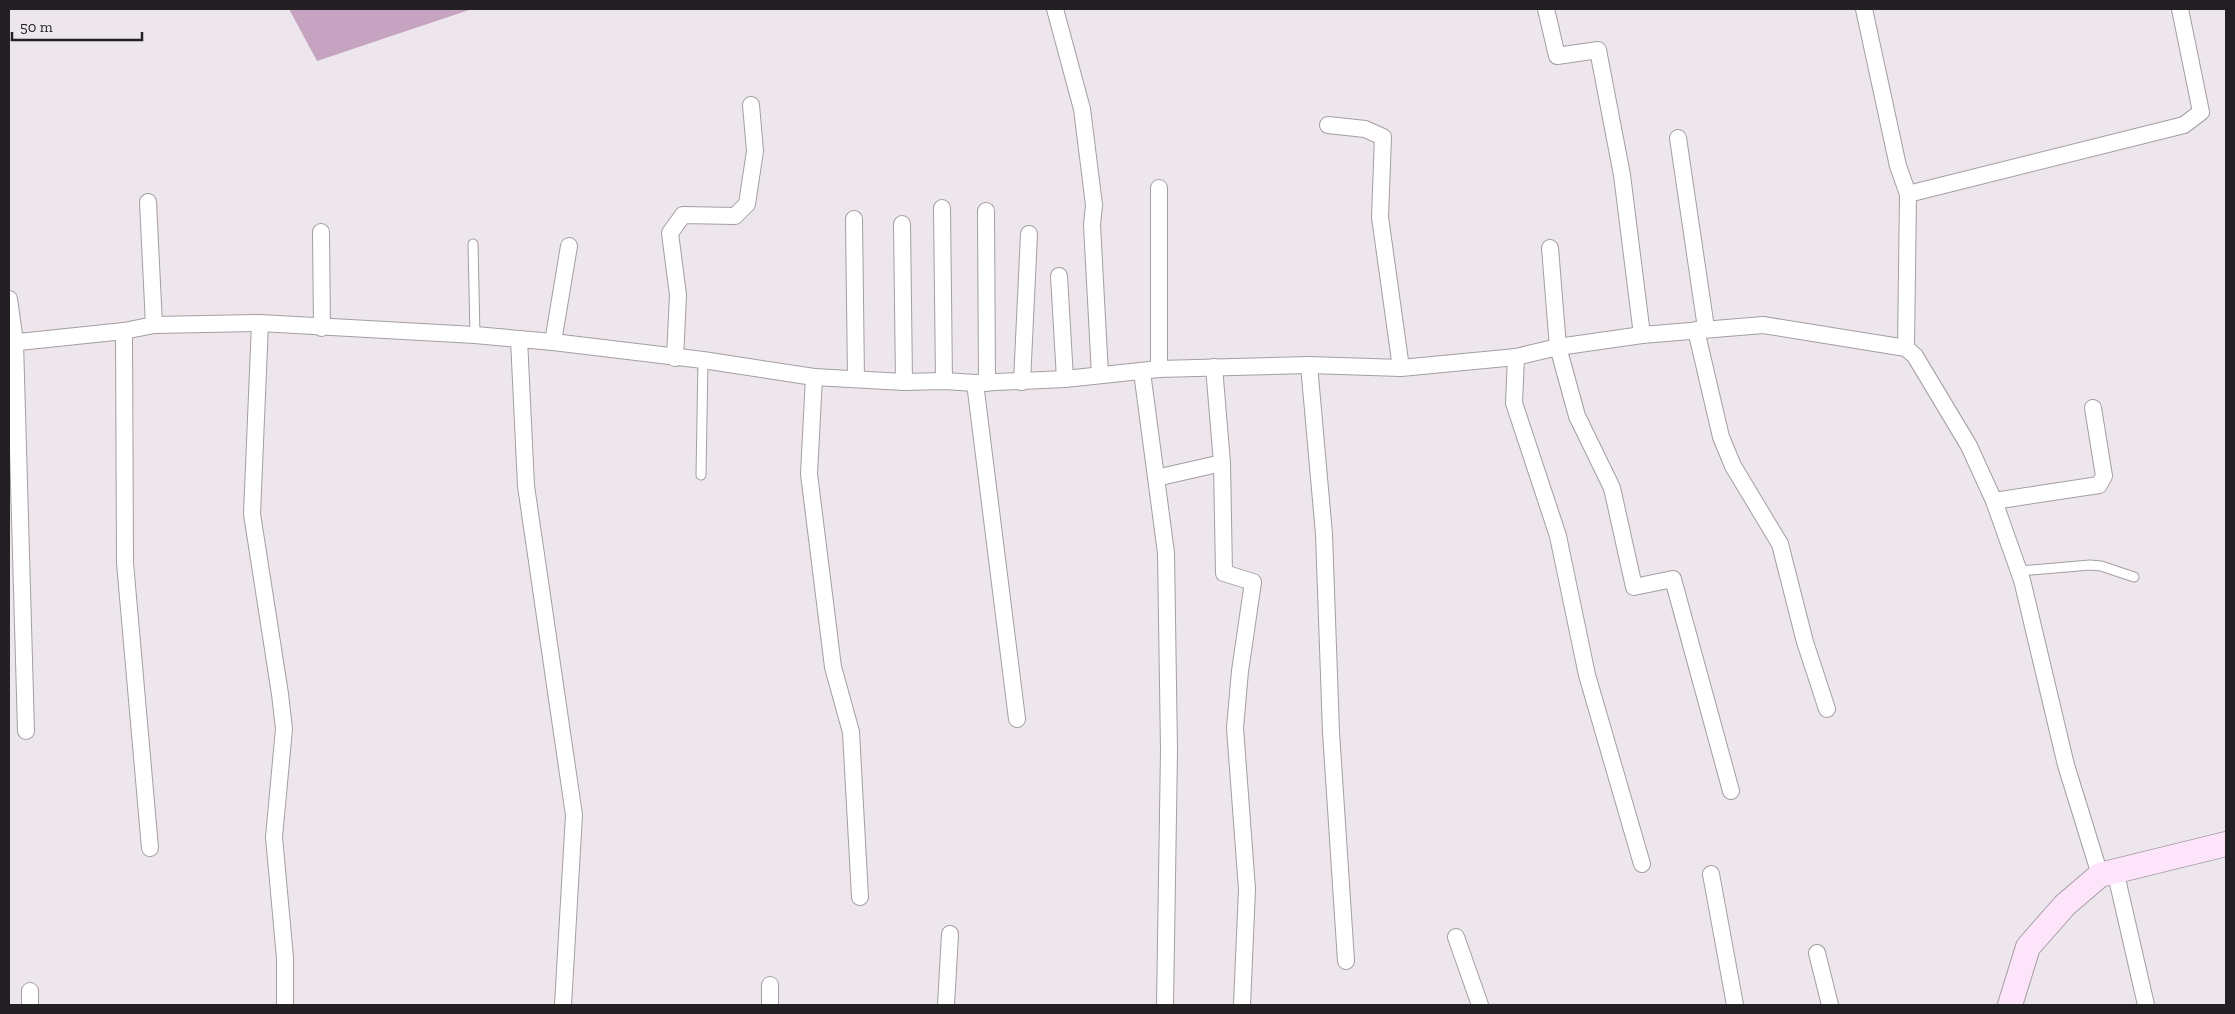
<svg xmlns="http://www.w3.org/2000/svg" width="2235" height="1014" viewBox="0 0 2235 1014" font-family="'Zilla Slab',serif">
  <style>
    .forest { fill: #c6a4c1 }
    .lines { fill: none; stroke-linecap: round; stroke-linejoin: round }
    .lane-casing { stroke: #a49ea3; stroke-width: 11 }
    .street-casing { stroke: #a49ea3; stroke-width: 18 }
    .secondary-casing { stroke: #a49ea3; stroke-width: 26 }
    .lane { stroke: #fff; stroke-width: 9 }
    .street { stroke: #fff; stroke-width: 16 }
    .secondary { stroke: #fde4fa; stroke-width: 24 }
  </style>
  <rect width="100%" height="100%" fill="#ede7ed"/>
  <path class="forest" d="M289,9H472L317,61Z"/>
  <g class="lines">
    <defs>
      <g id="lane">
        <path d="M473,244L475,335"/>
        <path d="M701,475L703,360"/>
        <path d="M2019,571L2090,565L2101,566L2134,577"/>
      </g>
      <g id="street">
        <path d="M1055,9L1082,109L1094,205L1092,225L1100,375"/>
        <path d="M1546,9L1557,56L1598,50L1622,175L1642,335"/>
        <path d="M1864,9L1898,166L1908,194L1906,348"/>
        <path d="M1328,125L1365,129L1383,137L1380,217L1401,368"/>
        <path d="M1678,138L1706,328"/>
        <path d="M1908,194L2184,125L2201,112L2180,9"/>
        <path d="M148,202L154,325"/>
        <path d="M942,208L944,381"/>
        <path d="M986,211L987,383"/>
        <path d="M854,219L856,379"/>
        <path d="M902,224L904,382"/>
        <path d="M321,232L322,328"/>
        <path d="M1550,248L1558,347L1577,416L1612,488L1634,587L1673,579L1731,791"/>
        <path d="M1059,276L1065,379"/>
        <path d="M9,299L15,342L26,731"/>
        <path d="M260,323L252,514L280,694L284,729L274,837L285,958V1005"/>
        <path d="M1696,330L1721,437L1733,466L1780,544L1805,642L1827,709"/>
        <path d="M124,331L125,563L150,848"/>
        <path d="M519,339L526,486L574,815L563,1005"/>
        <path d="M553,342L569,246"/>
        <path d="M9,343L124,331L154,325L260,323L475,335L553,342L703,360L814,377L904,382L944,381L975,383L1065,379L1159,369L1309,365L1401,368L1516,357L1558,347L1642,335L1763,325L1906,348L1915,356L1969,446L1994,501L2022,580L2066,765L2100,875"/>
        <path d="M1516,357L1514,403L1558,536L1587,675L1642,864"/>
        <path d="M675,358L678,295L670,233L683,215L735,216L747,204L755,151L751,105"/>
        <path d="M1309,365L1324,534L1331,732L1346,961"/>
        <path d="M1214,367L1222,463L1224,573L1253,582L1240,671L1235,728L1247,889L1242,1005"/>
        <path d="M1159,369V188"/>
        <path d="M1142,372L1166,553L1169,750L1165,1005"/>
        <path d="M814,377L809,474L833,667L851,732L860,897"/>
        <path d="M1022,382L1029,234"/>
        <path d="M975,383L1017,719"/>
        <path d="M1156,478L1222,463"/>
        <path d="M1994,501L2099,485L2104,476L2093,408"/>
        <path d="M2115,870L2146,1005"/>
        <path d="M1711,874L1735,1005"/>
        <path d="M1456,937L1480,1005"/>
        <path d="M1817,953L1830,1005"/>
        <path d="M30,1005V991"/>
        <path d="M770,1005V985"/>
        <path d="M946,1005L950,934"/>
      </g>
      <path id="secondary" d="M2010,1005L2028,947L2065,905L2100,875L2226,844"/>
    </defs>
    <use href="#lane" class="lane-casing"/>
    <use href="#street" class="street-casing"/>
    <use href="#secondary" class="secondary-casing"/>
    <use href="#lane" class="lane"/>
    <use href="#street" class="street"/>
    <use href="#secondary" class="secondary"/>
  </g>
  <rect width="2235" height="1014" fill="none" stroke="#222022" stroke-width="20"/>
  <path d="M12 32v8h130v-8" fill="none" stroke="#222022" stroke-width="2.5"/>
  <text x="20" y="32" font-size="15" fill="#222022" stroke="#ede7ed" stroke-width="4" paint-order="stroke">50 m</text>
</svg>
